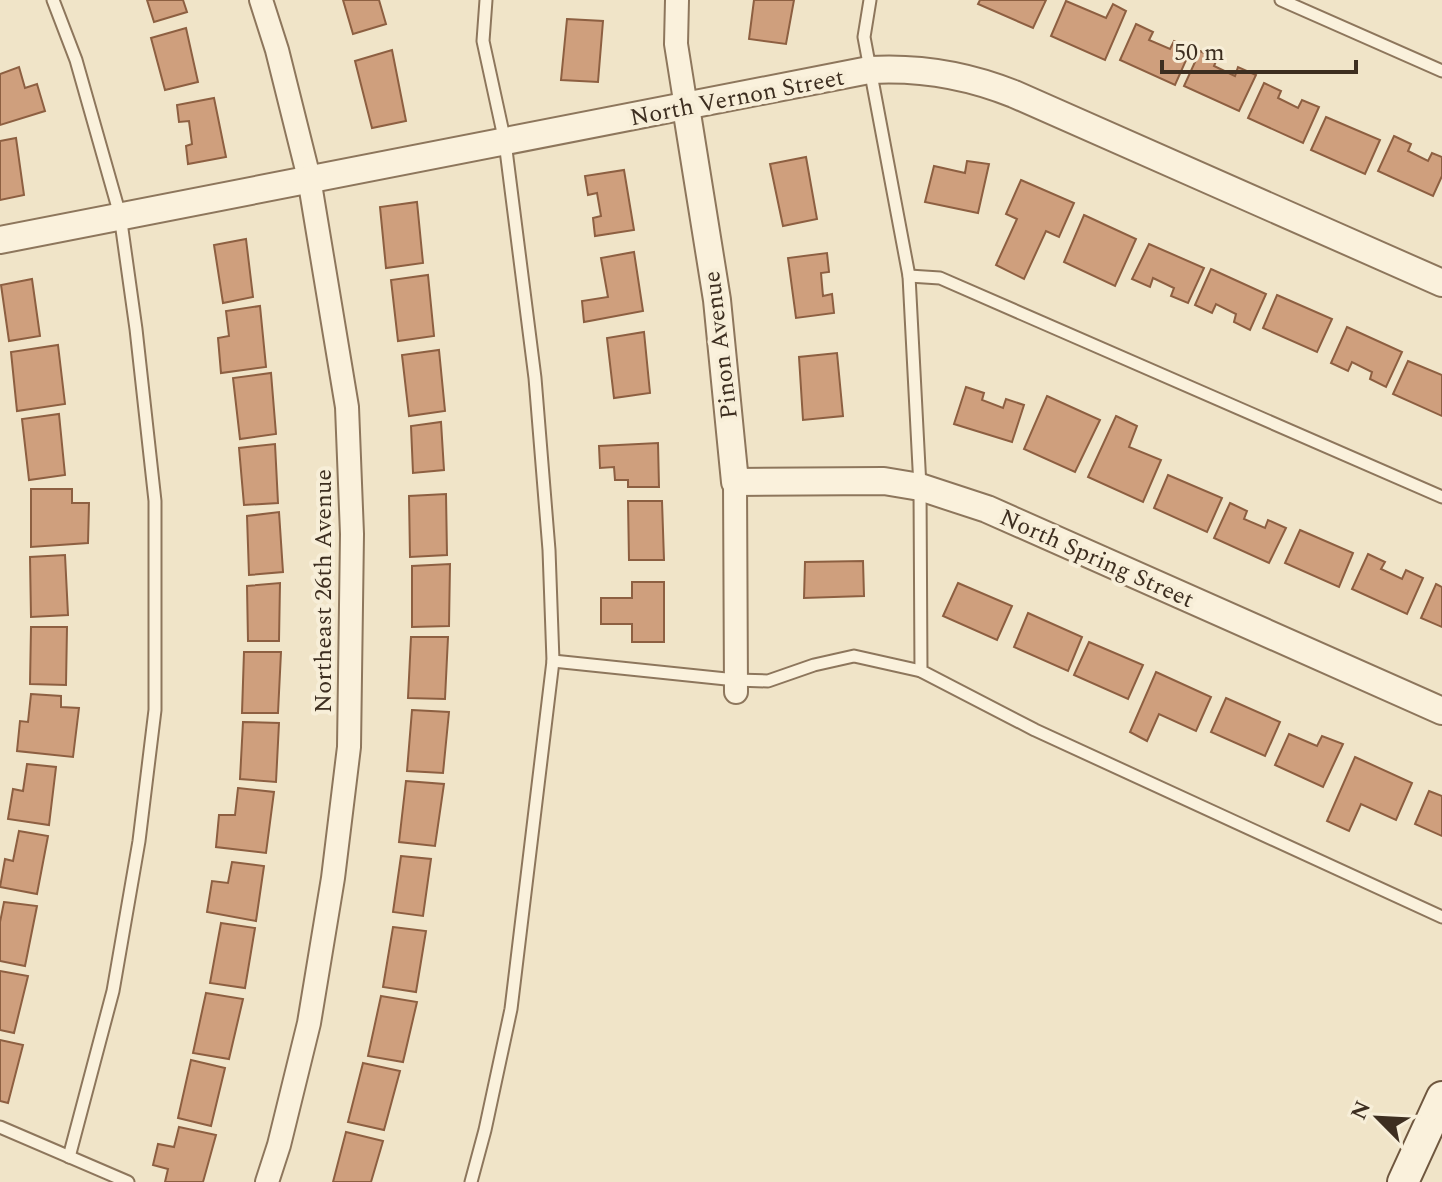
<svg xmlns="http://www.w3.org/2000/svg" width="1442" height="1182" viewBox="0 0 1442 1182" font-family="Spectral,serif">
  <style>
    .building { fill: #cf9f7d; stroke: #8d5f41; stroke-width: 2 }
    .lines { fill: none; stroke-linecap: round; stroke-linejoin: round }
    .service-casing { stroke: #8d765c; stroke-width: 15 }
    .minor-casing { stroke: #8d765c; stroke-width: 26 }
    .tertiary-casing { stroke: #8d765c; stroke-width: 30 }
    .secondary-casing { stroke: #6f573f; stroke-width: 34 }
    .service { stroke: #faf1dc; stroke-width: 11 }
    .minor { stroke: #faf1dc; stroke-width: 22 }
    .tertiary { stroke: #faf1dc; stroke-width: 26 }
    .secondary { stroke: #faf1dc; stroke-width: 30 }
    .labels { text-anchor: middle; stroke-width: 8; stroke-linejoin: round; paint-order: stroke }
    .street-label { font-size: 24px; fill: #3d2e20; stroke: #f7eed8 }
  </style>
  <rect width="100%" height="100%" fill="#f0e4c8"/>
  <g class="building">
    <path d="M147,0H183L187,12L154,22Z"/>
    <path d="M343,0H379L386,24L353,34Z"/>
    <path d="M754,0H794L786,44L749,39Z"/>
    <path d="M980,0H1046L1033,28L978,4Z"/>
    <path d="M1066,1L1106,18L1113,4L1126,11L1105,60L1051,36Z"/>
    <path d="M567,19L603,21L598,82L561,80Z"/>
    <path d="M1136,24L1153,32L1149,40L1170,49L1174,41L1191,49L1175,85L1120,60Z"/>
    <path d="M186,28L198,82L165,90L151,38Z"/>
    <path d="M392,50L406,121L372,128L355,61Z"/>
    <path d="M1200,51L1217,59L1214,66L1235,76L1238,67L1256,75L1239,111L1184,86Z"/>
    <path d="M19,67L25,88L37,84L45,111L0,125V74Z"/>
    <path d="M1264,83L1281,91L1278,98L1298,108L1302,100L1319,107L1303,143L1248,118Z"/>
    <path d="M214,98L226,157L188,164L186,146L192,144L189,121L179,122L177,105Z"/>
    <path d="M1326,117L1380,140L1365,174L1311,150Z"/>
    <path d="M1394,136L1411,144L1408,151L1428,161L1432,153L1442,157V176L1433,196L1378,171Z"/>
    <path d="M16,138L24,195L0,200V141Z"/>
    <path d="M806,157L817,219L783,226L770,164Z"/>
    <path d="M967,161L989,164L978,213L925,202L934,166L965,173Z"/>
    <path d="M624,170L634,230L595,236L593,218L601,216L597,193L588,195L585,176Z"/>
    <path d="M1021,180L1074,203L1059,237L1046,231L1024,279L996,265L1017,219L1006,214Z"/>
    <path d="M417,202L423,263L386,268L380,207Z"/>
    <path d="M1084,215L1136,239L1115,286L1064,262Z"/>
    <path d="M246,239L253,297L223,303L214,245Z"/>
    <path d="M1149,244L1204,268L1188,303L1171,296L1174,288L1153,278L1150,287L1132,279Z"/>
    <path d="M634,252L643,311L584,322L582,301L608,297L601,258Z"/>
    <path d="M827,253L829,272L821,273L823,296L832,294L834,313L796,318L788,258Z"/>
    <path d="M1211,269L1266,294L1250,330L1234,322L1236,314L1216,304L1212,313L1195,305Z"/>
    <path d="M428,275L434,336L398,341L391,280Z"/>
    <path d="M32,279L40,336L9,341L1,285Z"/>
    <path d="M1277,295L1332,319L1317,352L1263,328Z"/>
    <path d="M260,306L266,367L221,373L218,338L229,336L226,311Z"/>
    <path d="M1347,327L1402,352L1386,387L1370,379L1372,372L1352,362L1348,371L1331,363Z"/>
    <path d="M644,332L650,393L614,398L607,338Z"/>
    <path d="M58,345L65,404L17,411L11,352Z"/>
    <path d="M439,350L445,411L409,416L402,355Z"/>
    <path d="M837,353L843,416L803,420L799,357Z"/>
    <path d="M1408,361L1442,375V416L1393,394Z"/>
    <path d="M271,373L276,434L240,439L233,378Z"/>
    <path d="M966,387L984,393L982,400L1003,408L1006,399L1024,405L1012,442L954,424Z"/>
    <path d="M1047,396L1100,420L1075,472L1024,449Z"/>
    <path d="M59,414L65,475L29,480L22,419Z"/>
    <path d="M1116,416L1137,426L1129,447L1161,460L1143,502L1088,477Z"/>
    <path d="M441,422L444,470L413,473L411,426Z"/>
    <path d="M658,443L659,487H628V480H615L614,467L600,468L599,446Z"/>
    <path d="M275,444L278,503L244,505L239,448Z"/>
    <path d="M1168,475L1222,498L1207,532L1154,508Z"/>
    <path d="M31,489H72V503H89L88,543L31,547Z"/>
    <path d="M446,494L447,555L410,557L409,496Z"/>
    <path d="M628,501H662L664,560H629Z"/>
    <path d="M1230,503L1247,511L1244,519L1265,528L1268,520L1286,528L1269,563L1214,538Z"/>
    <path d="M279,512L283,572L249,575L247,516Z"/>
    <path d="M1300,530L1353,553L1339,587L1285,563Z"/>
    <path d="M1368,554L1385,562L1381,569L1402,579L1406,570L1423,578L1407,614L1352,589Z"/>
    <path d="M65,555L68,615L31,617L30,557Z"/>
    <path d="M863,561L864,596L804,598L805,562Z"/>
    <path d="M450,564L449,626L412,627V566Z"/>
    <path d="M632,582H664V642H632V624H601V598H632Z"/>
    <path d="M280,583L279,641H248L247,586Z"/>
    <path d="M958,583L1012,606L997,640L943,616Z"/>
    <path d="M1436,584L1442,587V627L1421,618Z"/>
    <path d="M1028,613L1082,637L1068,671L1014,647Z"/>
    <path d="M31,627H67L66,685L30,684Z"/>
    <path d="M411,637H448L445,699L408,698Z"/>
    <path d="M1089,642L1143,665L1128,699L1074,675Z"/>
    <path d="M244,652H281L278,713H242Z"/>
    <path d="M1156,672L1211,697L1196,731L1159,714L1147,741L1130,732Z"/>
    <path d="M31,694L61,696V707L79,708L73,757L17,751L20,721L28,722Z"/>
    <path d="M1226,698L1280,722L1265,756L1211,732Z"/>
    <path d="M412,710L449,712L443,773L407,771Z"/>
    <path d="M243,722L279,723L276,782L240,779Z"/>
    <path d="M1289,734L1317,746L1322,736L1343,744L1323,787L1275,765Z"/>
    <path d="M1355,757L1412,783L1396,820L1361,804L1349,831L1327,821Z"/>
    <path d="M27,764L56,767L49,825L8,819L13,789L23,791Z"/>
    <path d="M406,781L444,784L435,846L399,842Z"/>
    <path d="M238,788L274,792L266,853L216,847L219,815H235Z"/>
    <path d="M1429,791L1442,796V836L1415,824Z"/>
    <path d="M19,831L48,836L37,894L0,887L5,859L13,861Z"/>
    <path d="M401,856L431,859L423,916L393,912Z"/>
    <path d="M232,862L264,866L256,921L207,912L212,881L228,883Z"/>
    <path d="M4,902L37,906L25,966L0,961V922Z"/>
    <path d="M221,923L255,928L245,988L210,983Z"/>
    <path d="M393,927L426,931L416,992L383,987Z"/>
    <path d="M0,971L28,976L14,1033L0,1030Z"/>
    <path d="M206,993L243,999L229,1059L193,1053Z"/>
    <path d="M381,996L417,1002L403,1062L368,1056Z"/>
    <path d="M0,1040L23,1045L8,1103L0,1101Z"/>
    <path d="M191,1060L225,1068L211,1126L178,1118Z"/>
    <path d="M363,1063L400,1071L384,1130L348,1122Z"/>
    <path d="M179,1127L216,1135L203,1182H165L168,1169L153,1165L158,1144L174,1147Z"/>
    <path d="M346,1132L383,1141L371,1182H333Z"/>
  </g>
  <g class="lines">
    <defs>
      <g id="service">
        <path d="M53,0L76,60L120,215L136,329L155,501V710L139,841L113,991L69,1157"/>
        <path d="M870,0L864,37L909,276L920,487L921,671L1035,730L1442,917"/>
        <path d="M1281,0L1442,71"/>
        <path d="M909,276L940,278L1442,497"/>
        <path d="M553,661L736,680L768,681L814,665L854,656L921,671"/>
        <path d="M0,1127L128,1182"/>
        <path d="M471,1182L485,1130L511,1009L553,661L549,550L535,378L505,142L483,41L486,0"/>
      </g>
      <g id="minor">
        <path d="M261,0L277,50L309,178L347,407L352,534L349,747L333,878L309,1023L279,1145L267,1182"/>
        <path d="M677,0L676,44L686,107"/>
        <path d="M735,482L736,692"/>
      </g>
      <g id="tertiary">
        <path d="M686,107L717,300L735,482L884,481L920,487L987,509L1442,711"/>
        <path d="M0,240L869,70C920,67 967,75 1014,94L1442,283"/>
      </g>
      <path id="secondary" d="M1403,1182L1442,1097"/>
    </defs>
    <use href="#service" class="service-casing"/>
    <use href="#minor" class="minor-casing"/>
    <use href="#tertiary" class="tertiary-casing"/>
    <use href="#secondary" class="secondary-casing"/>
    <use href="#service" class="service"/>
    <use href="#minor" class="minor"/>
    <use href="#tertiary" class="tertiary"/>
    <use href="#secondary" class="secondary"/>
  </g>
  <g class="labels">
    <g class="street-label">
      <text transform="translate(737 97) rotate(-11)" y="8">North Vernon Street</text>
      <text transform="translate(720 345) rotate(-97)" y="8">Pinon Avenue</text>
      <text transform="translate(1097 558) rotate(24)" y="8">North Spring Street</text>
      <text transform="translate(323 591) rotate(-90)" y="8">Northeast 26th Avenue</text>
    </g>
  </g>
  <g transform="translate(1378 1118) rotate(294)" stroke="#f7eed8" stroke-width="6" paint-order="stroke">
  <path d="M0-6L14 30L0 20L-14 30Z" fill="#3d2e20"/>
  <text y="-12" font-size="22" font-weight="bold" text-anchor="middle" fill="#3d2e20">N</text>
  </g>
  <path d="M1162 60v12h194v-12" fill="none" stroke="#3d2e20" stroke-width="4"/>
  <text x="1174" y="60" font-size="24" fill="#3d2e20" stroke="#f7eed8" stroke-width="6" paint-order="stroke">50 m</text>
</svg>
